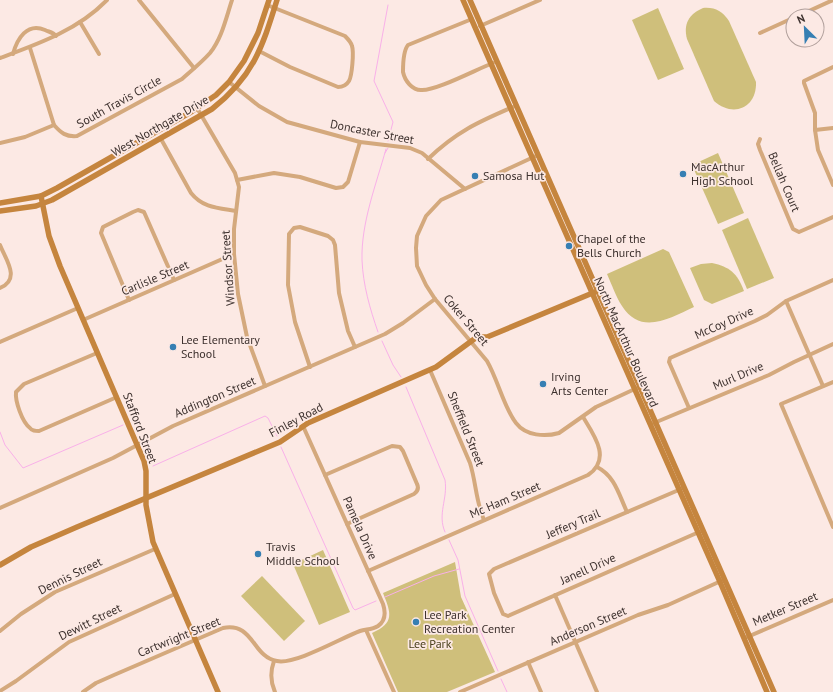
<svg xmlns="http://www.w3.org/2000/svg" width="833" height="692" viewBox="0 0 833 692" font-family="'PT Sans',sans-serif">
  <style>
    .green { fill: #cfbf7b }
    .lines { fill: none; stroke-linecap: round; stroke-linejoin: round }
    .stream { stroke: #f9b0e9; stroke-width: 1 }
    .street { stroke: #d4a97d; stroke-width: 4 }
    .secondary { stroke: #c5853e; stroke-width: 5.5 }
    .poi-dot { fill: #367fb3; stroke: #fce9e4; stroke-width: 1.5 }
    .labels { text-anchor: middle; stroke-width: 3.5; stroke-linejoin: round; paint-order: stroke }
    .street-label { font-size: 12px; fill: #3d312e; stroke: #fce9e4 }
    .poi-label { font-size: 12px; fill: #3d312e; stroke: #fce9e4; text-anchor: start }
    .park-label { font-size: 12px; fill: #483f19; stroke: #fce9e4 }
  </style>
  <rect width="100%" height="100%" fill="#fce9e4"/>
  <g class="green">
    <path d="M658,8L684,69L658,80L632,20Z"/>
    <path d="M703,8C715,7 722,11 729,21L756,82C757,108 733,118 714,101L687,39C683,24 689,14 703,8Z"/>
    <path d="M718,153L744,213L718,224L692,165Z"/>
    <path d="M748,218L774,278L747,289L722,230Z"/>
    <path d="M663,249L669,252L694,307C670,318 641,336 622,306C616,297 612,285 607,274Z"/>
    <path d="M712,263C730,267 737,273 744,291L712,304L704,300L690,268L701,264Z"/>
    <path d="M323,550L350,612L319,625L293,564Z"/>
    <path d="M455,562L461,597L495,672L447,692H398L372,633C395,623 391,613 383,593Z"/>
    <path d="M262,576L305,621L284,641L241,596Z"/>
  </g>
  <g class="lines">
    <g class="stream">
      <path d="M388,141L393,122L374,81L388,5"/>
      <path d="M385,153L388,148"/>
      <path d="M378,332C370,309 363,285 362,260C361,223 376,185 386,149"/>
      <path d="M382,341L393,365L401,377"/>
      <path d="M406,387L445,480C448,499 437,514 445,532"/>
      <path d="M0,432L5,445L23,468L123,425"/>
      <path d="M281,447L353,608L355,610L376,601"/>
      <path d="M153,466L265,416L268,418L277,436"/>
      <path d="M449,540L458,560L465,596L498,671"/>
      <path d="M385,597L434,576L459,569"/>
      <path d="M501,679L507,692"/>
    </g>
    <g class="street">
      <path d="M139,0L194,68"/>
      <path d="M798,16L833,0"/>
      <path d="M472,19L408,45C403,51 403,64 403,72C405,81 412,90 421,90C436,91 477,69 493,63"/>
      <path d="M80,22L99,54"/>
      <path d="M480,26L540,0"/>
      <path d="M760,33L793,18"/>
      <path d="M30,48L54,125C61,133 66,137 77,136L182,79C191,71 202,62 210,53C222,38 226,18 232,0"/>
      <path d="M259,51L290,67L338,87C342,87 346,86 349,81C352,76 354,52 352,46C351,42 348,39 345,36L267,5"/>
      <path d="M13,54C17,39 27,22 45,30C49,32 53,32 56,36"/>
      <path d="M0,58C38,44 78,30 107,0"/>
      <path d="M833,67L804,81V83L815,113V130L818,150L833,185"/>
      <path d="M229,82L259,106L287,122L360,142L410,148L422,153L465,189"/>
      <path d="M197,108L235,173L239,187L234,229V254L238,294L247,337L265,386"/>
      <path d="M815,130L833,128"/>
      <path d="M161,139L191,193C203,208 218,208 236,211"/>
      <path d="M760,139L758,144L760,150L793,229L799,232L833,217"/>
      <path d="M0,143L25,137L54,125"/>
      <path d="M538,155L441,200L426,216L417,236L416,248L417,266L426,285L435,299L487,361C498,380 504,408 516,423C526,436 545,437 559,433L596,407L637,388"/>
      <path d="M428,159C456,132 478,122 513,107"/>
      <path d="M237,180L274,173L300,177L336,188L343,187L348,182L360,142"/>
      <path d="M0,245C6,260 21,279 0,288"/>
      <path d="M129,300L101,233L103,227L133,212L138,210L144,212L174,280"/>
      <path d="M786,301L823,386"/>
      <path d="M83,320L234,254"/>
      <path d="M0,342L78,308"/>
      <path d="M97,353L24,384L16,392C15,401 22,422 30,428C32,431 35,431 39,431L117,397"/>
      <path d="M310,367L295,322L288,285L289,234L294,228L300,227L328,236L333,240L335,245L339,293L348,331L355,347"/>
      <path d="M430,370L470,463C476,482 476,502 484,520"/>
      <path d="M833,382L781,404L833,527"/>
      <path d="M689,408L669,362L670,358L755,321L767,315L786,301L833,280"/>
      <path d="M654,423L769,375L794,362L833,344"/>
      <path d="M597,467C615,476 619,495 627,512"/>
      <path d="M325,475L392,446L400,447L403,451L417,484C419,488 418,491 414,494L347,524"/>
      <path d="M681,489L494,569L489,574L494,593L503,614L508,616L699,532"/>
      <path d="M0,508L113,458L173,426L385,334L403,323L435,299"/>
      <path d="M368,571L588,475C612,459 594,435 583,417"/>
      <path d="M555,595L597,692"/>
      <path d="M366,630L394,692"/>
      <path d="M0,631L21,614L55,592L155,549"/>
      <path d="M745,638L833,600"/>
      <path d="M274,661C270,672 270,681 275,692"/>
      <path d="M528,662L541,692"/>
      <path d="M0,691L16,681L69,642L175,594"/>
      <path d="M83,692L96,683L114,675L223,628C254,622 252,657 277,661C295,665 341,638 360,631C366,629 372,630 378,626C385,621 386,613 383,604L303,426"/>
      <path d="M460,692L638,615L668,605L721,581"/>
    </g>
    <g class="secondary">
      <path d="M463,0L525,141L720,582L767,692"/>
      <path d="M470,0L774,692"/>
      <path d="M41,196L49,236L60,266L144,461L146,471V505L153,542L218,692"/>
      <path d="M0,203L41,196L57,188L191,112L216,95L229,82L244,61L258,33L269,0"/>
      <path d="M0,211L36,206L52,200L212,109C253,77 262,48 277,0"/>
      <path d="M0,565L31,547L77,527L280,442L308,423L436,367L477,337H487L492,335L595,292"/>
    </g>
  </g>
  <g class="poi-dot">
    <circle cx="683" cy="174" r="4"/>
    <circle cx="475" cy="176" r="4"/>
    <circle cx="569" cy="246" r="4"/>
    <circle cx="173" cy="347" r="4"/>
    <circle cx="543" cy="384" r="4"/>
    <circle cx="258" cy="554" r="4"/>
    <circle cx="416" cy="622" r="4"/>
  </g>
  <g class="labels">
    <g class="street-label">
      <text transform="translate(119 102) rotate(-29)" y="4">South Travis Circle</text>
      <text transform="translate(160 126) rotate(-30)" y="4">West Northgate Drive</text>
      <text transform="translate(372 132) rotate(11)" y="4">Doncaster Street</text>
      <text transform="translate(784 182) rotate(67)" y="4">Bellah Court</text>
      <text transform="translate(228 268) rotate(-94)" y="4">Windsor Street</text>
      <text transform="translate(155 278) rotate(-23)" y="4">Carlisle Street</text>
      <text transform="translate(466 320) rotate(50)" y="4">Coker Street</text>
      <text transform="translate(724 323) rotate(-24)" y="4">McCoy Drive</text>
      <text transform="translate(626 342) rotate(66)" y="4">North MacArthur Boulevard</text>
      <text transform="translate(738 376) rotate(-23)" y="4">Murl Drive</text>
      <text transform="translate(215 397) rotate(-23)" y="4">Addington Street</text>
      <text transform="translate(296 420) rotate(-28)" y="4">Finley Road</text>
      <text transform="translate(140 428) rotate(69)" y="4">Stafford Street</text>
      <text transform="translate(466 429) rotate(68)" y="4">Sheffield Street</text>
      <text transform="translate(505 500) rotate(-23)" y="4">Mc Ham Street</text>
      <text transform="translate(573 524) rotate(-23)" y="4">Jeffery Trail</text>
      <text transform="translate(360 528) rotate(66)" y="4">Pamela Drive</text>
      <text transform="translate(588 569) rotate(-24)" y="4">Janell Drive</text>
      <text transform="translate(70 576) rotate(-26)" y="4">Dennis Street</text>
      <text transform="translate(785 609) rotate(-23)" y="4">Metker Street</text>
      <text transform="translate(90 622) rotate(-26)" y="4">Dewitt Street</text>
      <text transform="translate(588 626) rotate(-23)" y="4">Anderson Street</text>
      <text transform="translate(179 637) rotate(-22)" y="4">Cartwright Street</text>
    </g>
    <g class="poi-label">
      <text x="691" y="171">MacArthur<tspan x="691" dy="14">High School</tspan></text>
      <text x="483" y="180">Samosa Hut</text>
      <text x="577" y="243">Chapel of the<tspan x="577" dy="14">Bells Church</tspan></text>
      <text x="181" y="344">Lee Elementary<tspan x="181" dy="14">School</tspan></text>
      <text x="551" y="381">Irving<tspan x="551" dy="14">Arts Center</tspan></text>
      <text x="266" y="551">Travis<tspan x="266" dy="14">Middle School</tspan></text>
      <text x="424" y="619">Lee Park<tspan x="424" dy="14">Recreation Center</tspan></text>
    </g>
    <g class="park-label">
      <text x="430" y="648">Lee Park</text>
    </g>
  </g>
  <g transform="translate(805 28) rotate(336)"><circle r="19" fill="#fce9e4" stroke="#b09f9b"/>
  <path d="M0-3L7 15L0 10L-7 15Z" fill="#367fb3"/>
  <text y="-6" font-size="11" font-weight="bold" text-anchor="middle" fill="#3d312e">N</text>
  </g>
</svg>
